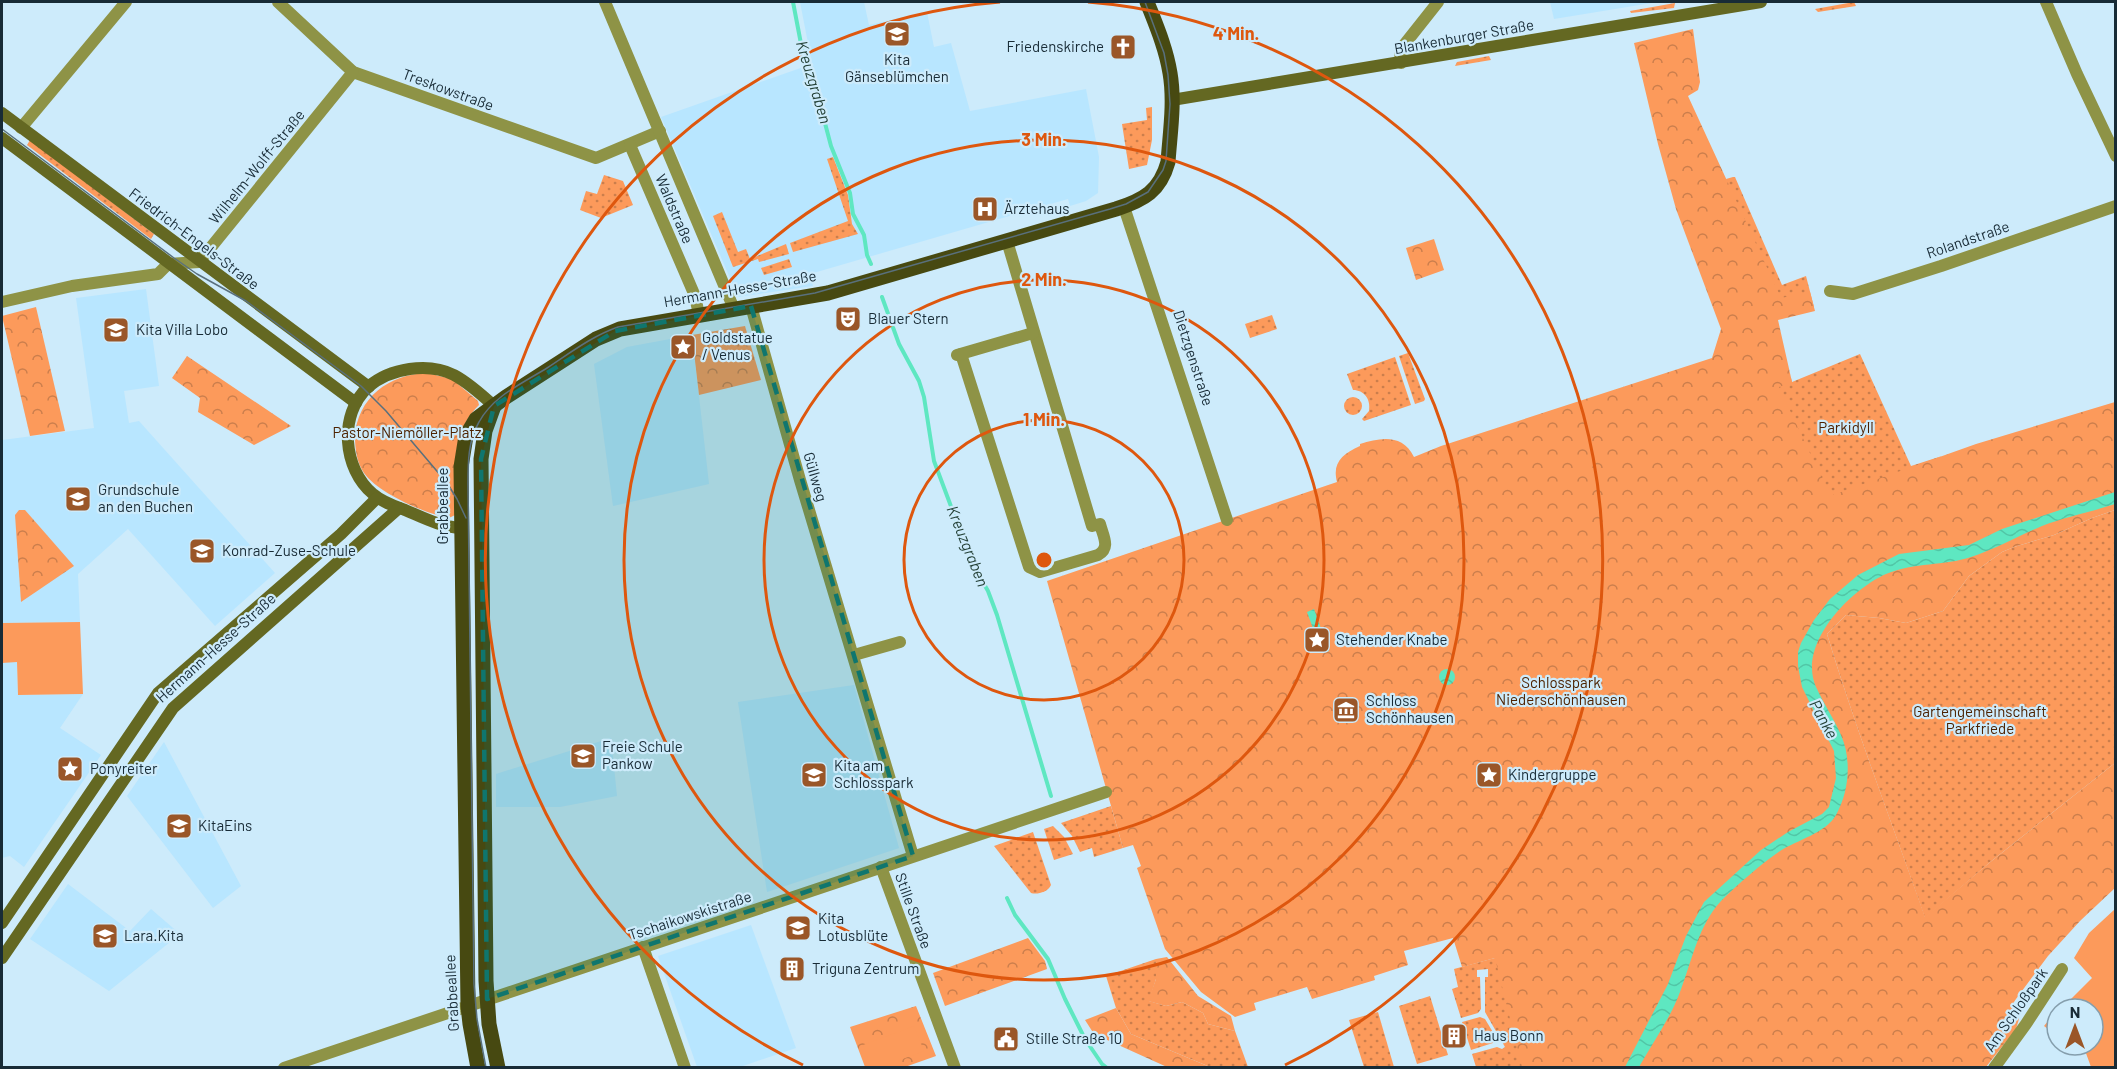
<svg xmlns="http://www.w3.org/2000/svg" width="2117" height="1069" viewBox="0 0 2117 1069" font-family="Barlow,sans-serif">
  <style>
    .built { fill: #b8e6ff }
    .grass { fill: url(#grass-dots) }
    .forest { fill: url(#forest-crowns) }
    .pitch { fill: #fc9a5b }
    .water { fill: url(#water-waves) }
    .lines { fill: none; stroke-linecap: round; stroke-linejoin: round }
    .stream { stroke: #5ee7c1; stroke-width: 4 }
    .minor { stroke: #8e9346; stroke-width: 12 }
    .tertiary { stroke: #8e9346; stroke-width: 12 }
    .secondary { stroke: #646822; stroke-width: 12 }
    .primary { stroke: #474911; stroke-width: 15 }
    .tram { stroke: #59707d; stroke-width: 1.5 }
    .marked { fill: #0f766e; fill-opacity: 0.2; stroke: #0f766e; stroke-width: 4.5; stroke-dasharray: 12 8; stroke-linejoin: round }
    .ring { fill: none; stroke: #de570e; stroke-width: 3 }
    .labels { text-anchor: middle; stroke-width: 4.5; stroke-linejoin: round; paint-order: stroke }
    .street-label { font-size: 15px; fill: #182b36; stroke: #cdebfb }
    .poi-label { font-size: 15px; fill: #182b36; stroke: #cdebfb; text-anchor: start }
    .park-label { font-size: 15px; fill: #4d2201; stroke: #cdebfb }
    .water-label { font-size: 16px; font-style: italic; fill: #254238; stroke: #cdebfb }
    .centre { fill: #de570e; stroke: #cdebfb; stroke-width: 3 }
    .ring-label { font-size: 18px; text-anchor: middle; font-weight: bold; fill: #de570e; stroke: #cdebfb; stroke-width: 4.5; stroke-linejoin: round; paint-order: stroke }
  </style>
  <defs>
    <pattern id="grass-dots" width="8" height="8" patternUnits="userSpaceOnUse" patternTransform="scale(1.5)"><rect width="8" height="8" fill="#fc9a5b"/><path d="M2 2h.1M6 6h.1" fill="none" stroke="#cb7e4c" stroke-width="1.8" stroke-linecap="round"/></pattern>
    <pattern id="forest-crowns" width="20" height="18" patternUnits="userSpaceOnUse" patternTransform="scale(1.5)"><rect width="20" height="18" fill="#fc9a5b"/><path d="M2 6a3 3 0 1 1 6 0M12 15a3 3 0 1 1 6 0" fill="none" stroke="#cb7e4c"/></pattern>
    <pattern id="water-waves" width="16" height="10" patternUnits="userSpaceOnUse" patternTransform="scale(1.5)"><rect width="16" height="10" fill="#5ee7c1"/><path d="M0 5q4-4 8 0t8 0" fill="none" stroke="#51c6a6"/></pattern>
  </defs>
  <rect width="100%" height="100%" fill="#cdebfb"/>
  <g class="built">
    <path d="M800,2H864L869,25L927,12L934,47L951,43L970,111L1086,89L1099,157L1098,193L1086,201L1070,206L1068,199L810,274L813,286L738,297L661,117L812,64Z"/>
    <path d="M1550,2H1658L1554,19Z"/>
    <path d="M146,289L159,386L124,391L129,423L139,421L275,573L215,626L128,529L78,574L80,622L2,623V440L94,428L76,298Z"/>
    <path d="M692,335L709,484L613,506L594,364L627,347Z"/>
    <path d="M17,661L18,695L83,694L60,728L101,755L24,867L10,856L2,858V663Z"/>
    <path d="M854,685L899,848L767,892L738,702Z"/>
    <path d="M611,738L617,796L560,807H496V774Z"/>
    <path d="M164,742L241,886L213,908L127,796Z"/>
    <path d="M68,884L130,931L151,909L180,934L109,991L30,939Z"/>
    <path d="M751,925L796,1048L740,1067H697L658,956Z"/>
  </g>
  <g class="grass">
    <path d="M1854,2L1856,6L1818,12L1815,9Z"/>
    <path d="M1675,3L1674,8L1631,13L1630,11Z"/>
    <path d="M1489,56L1491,60L1455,66L1457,62Z"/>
    <path d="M1152,107V140L1147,165L1129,169L1122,124L1147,120L1146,108Z"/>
    <path d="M30,140L154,234L151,239L27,145Z"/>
    <path d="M833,157L848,195L852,224L858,234L793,252L790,243L848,221L827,159Z"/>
    <path d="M604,175L623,181L633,205L601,218L580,210L586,191L597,194Z"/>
    <path d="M1733,177H1735L1782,285L1806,276L1814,307L1737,325L1726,179Z"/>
    <path d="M722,212L738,252L746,249L750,259L786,244L789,254L759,262L758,259L733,267L713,216Z"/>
    <path d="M789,259L792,267L764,275L761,268Z"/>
    <path d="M1272,315L1277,329L1250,338L1245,324Z"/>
    <path d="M1408,353L1425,399L1424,401L1415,404L1399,356Z"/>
    <path d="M1860,354L1911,466L1942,456L1825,516L1745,396L1791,378L1792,382Z"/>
    <path d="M1395,357L1411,405L1364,421L1362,419L1369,411C1371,399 1364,390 1353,390L1347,374Z"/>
    <circle cx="1353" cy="406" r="9"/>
    <path d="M2115,510V763L1989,863L1925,918C1892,823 1856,730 1827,634L1846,615L1879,618L1906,623L1943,611L1969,576L2002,552L2014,547L2054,535L2092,518Z"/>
    <path d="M1111,806L1123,848L1094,857L1092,848L1080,852L1072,836L1061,823Z"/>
    <path d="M1053,826L1064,837L1073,854L1054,860L1044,829Z"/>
    <path d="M1033,832L1051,885C1048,892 1037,895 1031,893L994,846Z"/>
    <path d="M1517,952L1529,1067H1476L1472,1054L1497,1047L1502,1049L1505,1047L1485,1012V977H1488V969L1477,970V977H1480L1481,1009L1478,1013L1461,1018L1452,989L1458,987L1454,969Z"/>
    <path d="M1156,959V979L1149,1001L1166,1006L1182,1002L1203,1013L1208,1024L1235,1031L1248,1067H1210L1131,1034L1116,1008L1106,976Z"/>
    <path d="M1430,996L1448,1055L1417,1064L1399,1006Z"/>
    <path d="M1378,1012L1394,1067H1364L1349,1020Z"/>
    <path d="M1480,1017L1485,1019L1497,1039L1496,1042L1471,1050L1462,1022Z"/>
  </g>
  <g class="forest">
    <path d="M1693,29L1700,82L1698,90L1688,96L1781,298L1810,292L1815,311L1778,320L1792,382L1779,387L1830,496L1976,444L2115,402V510L2092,518L2054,535L2014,547L2002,552L1969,576L1943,611L1906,623L1879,618L1846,615L1827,634C1856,730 1892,823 1925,917L1989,863L2115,763V888L2080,921L2048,956L2016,999L2012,1005L2019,1019L2016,1029L1986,1067H1522L1495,958L1462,967L1453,938L1404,951L1408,965L1374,976L1375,980L1312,999L1307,987L1254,1003L1256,1010L1235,1017L1201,992L1165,949L1137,868L1141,866L1133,845L1123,848L1047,581L1337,482C1332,463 1342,454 1360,446V444C1380,438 1402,433 1414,457L1441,446L1712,358L1721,329L1676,209L1658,144L1634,43Z"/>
    <path d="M1434,239L1444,270L1416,280L1406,248Z"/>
    <path d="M36,307L65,431L30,436L2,316Z"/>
    <path d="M745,326L761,380L699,395L692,335Z"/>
    <path d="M187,356L291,426L254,445L198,412L200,398L172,378Z"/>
    <path d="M427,373L452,379L478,401L479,405C449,434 455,477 455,515L449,518C426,514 378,493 364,473C357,463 355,449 355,437C357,398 389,374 427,373Z"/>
    <path d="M19,510H25L74,566L21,602L15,515Z"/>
    <path d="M1028,938L1045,961L1047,969L945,1006L933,973Z"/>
    <path d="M1167,957L1198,996L1231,1016L1235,1031L1208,1024L1203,1013L1182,1002L1166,1006L1148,1001L1156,979V959Z"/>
    <path d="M916,1006L936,1056L905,1067H865L850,1027Z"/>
    <path d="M1116,1008L1131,1034L1210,1067H1167L1094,1034L1085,1020Z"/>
    <path d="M2053,1015L2057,1018L2056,1035L2044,1026Z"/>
  </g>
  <g class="pitch">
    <path d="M80,622L83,694L18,695L17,662L2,663V623Z"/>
    <path d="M2115,909V1067H2091L2083,1045H2093V1009H2061L2092,978L2074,958L2089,933Z"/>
    <path d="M914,1026L924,1051L881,1067H871L863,1045Z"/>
  </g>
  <g class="water">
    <path d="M2115,492V504C2091,512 2065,517 2042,526C2018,536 1995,549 1971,557C1944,566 1915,562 1886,574C1850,590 1797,644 1816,687C1824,704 1834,719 1841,735C1852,760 1849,792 1836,815C1826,833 1797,840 1780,851C1761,864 1737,885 1721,901C1698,926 1692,961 1680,992C1670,1019 1653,1042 1639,1067H1625L1668,984L1686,936L1704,902L1761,850L1788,832L1822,814L1829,807L1836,778L1834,751L1802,687L1798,666V652L1801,643L1814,620L1830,599L1858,575L1899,554L1969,545L2002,529Z"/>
    <path d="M1314,609L1329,651L1322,653L1307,612Z"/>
    <circle cx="1447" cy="677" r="8"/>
  </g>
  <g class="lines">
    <g class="stream">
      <path d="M793,2L802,49L816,89L831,146L850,193L853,214L864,235L867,255L871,264"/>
      <path d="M882,297L899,344L919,381L924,397L934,461L973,565L988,591L997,615L1051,796"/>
      <path d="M1007,898L1015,915L1048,959L1065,999L1085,1039L1102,1064L1107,1068"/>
    </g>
    <g class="minor">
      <path d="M278,2L353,72L596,158L660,131"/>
      <path d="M605,2L734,309"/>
      <path d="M2046,2L2077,74L2116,156"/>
      <path d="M21,128L126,2"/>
      <path d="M630,145L695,296L699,315"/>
      <path d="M1124,207L1227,520"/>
      <path d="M1830,291L1853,294L1941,266L2116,206"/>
      <path d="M2,302L72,286L158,274L168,264L199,262L353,72"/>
      <path d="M751,306L800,480L913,856"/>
      <path d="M961,354L1029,567L1040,572L1098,555C1111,548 1103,536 1100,524L1092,526L1007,241"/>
      <path d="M957,355L1033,333"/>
      <path d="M854,655L900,642"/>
      <path d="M881,867L955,1068"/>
      <path d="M643,947L685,1068"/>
      <path d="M284,1068L1106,792"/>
      <path d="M1994,1068L2026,1024L2062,969"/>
    </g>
    <path class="tertiary" d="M1401,63L1400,50L1438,2"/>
    <g class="secondary">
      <path d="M1172,100L1761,2"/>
      <path d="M2,113L369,387"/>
      <path d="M2,138L356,403"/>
      <path d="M461,528C441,527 424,518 405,510C394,506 382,502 373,494C343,469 338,415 368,387C390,368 428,362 454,375C469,383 482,395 494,406"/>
      <path d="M2,923L158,693L341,534L377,498"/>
      <path d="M2,958L173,708L399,508"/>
    </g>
    <g class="primary">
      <path d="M494,406L485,431L481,459L486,981L489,1024L498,1068"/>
      <path d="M478,1068L470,1024L468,1006L461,467L466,436L476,419L506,397L565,359L596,339L620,329L828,293L1116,209C1144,200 1160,191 1168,162C1170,133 1175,102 1170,73C1166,48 1156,25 1147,2"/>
    </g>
    <g class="tram">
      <path d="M2,129L174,258L197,274L246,301L361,386L386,411L447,483L457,499L466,518"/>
      <path d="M486,1068L477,1019L474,984L468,484C468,462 468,441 479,422C493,396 523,383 547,368C570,353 592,336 618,327L815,293L1110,209L1126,204L1148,192L1163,170L1166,161L1170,104L1168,75L1164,53L1145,2"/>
    </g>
  </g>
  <path class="marked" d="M751,306L913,856L487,999L481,459L494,406L615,331Z"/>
  <g class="ring">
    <circle cx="1044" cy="560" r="140"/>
    <circle cx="1044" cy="560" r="280"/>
    <circle cx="1044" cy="560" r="420"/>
    <path d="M803 1065A560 560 0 0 1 1000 2M1088 2A560 560 0 0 1 1285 1065"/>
  </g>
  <defs>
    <symbol id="school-square" viewBox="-11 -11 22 22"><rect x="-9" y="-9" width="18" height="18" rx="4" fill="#9a5628" stroke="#cdebfb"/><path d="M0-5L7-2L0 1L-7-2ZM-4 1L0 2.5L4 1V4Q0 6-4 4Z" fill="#fff"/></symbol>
    <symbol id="church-square" viewBox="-11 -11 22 22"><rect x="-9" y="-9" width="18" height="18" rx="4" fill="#9a5628" stroke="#cdebfb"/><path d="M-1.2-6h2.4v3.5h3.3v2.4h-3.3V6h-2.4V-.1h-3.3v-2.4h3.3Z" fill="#fff"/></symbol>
    <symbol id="hospital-square" viewBox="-11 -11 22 22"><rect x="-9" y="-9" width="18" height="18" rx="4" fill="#9a5628" stroke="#cdebfb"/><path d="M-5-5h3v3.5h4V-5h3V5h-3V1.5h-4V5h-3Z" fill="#fff"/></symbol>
    <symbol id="theatre-square" viewBox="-11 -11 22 22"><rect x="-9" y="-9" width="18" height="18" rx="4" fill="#9a5628" stroke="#cdebfb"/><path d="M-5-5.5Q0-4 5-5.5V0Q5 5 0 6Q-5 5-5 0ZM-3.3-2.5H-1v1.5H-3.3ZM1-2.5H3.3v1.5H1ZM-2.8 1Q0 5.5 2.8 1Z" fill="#fff"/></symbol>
    <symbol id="sight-square" viewBox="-11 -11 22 22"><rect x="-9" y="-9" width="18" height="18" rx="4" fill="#9a5628" stroke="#cdebfb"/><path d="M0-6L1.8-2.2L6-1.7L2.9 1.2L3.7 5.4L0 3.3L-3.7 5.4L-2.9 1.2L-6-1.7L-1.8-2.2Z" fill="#fff"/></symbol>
    <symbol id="university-square" viewBox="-11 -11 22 22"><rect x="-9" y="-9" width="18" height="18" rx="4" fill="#9a5628" stroke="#cdebfb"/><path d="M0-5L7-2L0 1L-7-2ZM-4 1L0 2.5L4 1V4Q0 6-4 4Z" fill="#fff"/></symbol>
    <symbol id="museum-square" viewBox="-11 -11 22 22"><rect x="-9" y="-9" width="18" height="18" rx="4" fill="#9a5628" stroke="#cdebfb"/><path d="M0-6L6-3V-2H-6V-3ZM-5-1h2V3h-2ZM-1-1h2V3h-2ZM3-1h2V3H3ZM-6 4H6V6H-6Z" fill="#fff"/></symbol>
    <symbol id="building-square" viewBox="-11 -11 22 22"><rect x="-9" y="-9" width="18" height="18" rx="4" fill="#9a5628" stroke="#cdebfb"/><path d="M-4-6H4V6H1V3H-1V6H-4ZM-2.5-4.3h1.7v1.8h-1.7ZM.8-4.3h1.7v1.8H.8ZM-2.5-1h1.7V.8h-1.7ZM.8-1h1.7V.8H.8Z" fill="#fff"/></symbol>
    <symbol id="civic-square" viewBox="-11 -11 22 22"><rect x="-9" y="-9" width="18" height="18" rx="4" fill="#9a5628" stroke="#cdebfb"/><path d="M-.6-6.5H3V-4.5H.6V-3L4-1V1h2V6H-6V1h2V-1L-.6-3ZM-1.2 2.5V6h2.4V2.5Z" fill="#fff"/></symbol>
  </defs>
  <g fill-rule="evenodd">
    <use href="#school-square" x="882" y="19" width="30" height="30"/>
    <use href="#church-square" x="1108" y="32" width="30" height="30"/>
    <use href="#hospital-square" x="970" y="194" width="30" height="30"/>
    <use href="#theatre-square" x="833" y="304" width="30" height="30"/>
    <use href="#school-square" x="101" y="315" width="30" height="30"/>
    <use href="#sight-square" x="668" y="332" width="30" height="30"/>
    <use href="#school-square" x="63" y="484" width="30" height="30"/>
    <use href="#university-square" x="187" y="536" width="30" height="30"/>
    <use href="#sight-square" x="1302" y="625" width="30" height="30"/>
    <use href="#museum-square" x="1331" y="695" width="30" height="30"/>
    <use href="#school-square" x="568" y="741" width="30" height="30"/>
    <use href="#sight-square" x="55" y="754" width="30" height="30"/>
    <use href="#school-square" x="799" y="760" width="30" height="30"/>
    <use href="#sight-square" x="1474" y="760" width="30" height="30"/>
    <use href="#school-square" x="164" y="811" width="30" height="30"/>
    <use href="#school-square" x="783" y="913" width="30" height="30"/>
    <use href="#school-square" x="90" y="921" width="30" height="30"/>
    <use href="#building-square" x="777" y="954" width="30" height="30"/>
    <use href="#building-square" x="1439" y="1021" width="30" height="30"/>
    <use href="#civic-square" x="991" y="1024" width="30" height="30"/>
  </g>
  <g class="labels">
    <g class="street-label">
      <text transform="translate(1464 37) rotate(-10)" y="5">Blankenburger Straße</text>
      <text transform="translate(448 90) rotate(20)" y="5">Treskowstraße</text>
      <text transform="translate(257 167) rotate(-51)" y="5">Wilhelm-Wolff-Straße</text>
      <text transform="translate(674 209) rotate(67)" y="5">Waldstraße</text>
      <text transform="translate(194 239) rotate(37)" y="5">Friedrich-Engels-Straße</text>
      <text transform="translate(1968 240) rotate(-19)" y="5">Rolandstraße</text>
      <text transform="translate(740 289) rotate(-10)" y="5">Hermann-Hesse-Straße</text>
      <text transform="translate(1193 358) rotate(72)" y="5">Dietzgenstraße</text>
      <text transform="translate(815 477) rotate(74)" y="5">Güllweg</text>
      <text transform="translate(443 506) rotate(-90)" y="5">Grabbeallee</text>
      <text transform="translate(216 648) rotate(-42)" y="5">Hermann-Hesse-Straße</text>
      <text transform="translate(913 911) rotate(70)" y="5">Stille Straße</text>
      <text transform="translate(690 916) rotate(-18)" y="5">Tschaikowskistraße</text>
      <text transform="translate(452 993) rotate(-93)" y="5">Grabbeallee</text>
      <text transform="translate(2016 1010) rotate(-55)" y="5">Am Schloßpark</text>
    </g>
    <g class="poi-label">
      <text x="1104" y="52" text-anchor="end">Friedenskirche</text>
      <text x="897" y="65" text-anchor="middle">Kita<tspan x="897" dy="17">Gänseblümchen</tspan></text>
      <text x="1004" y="214">Ärztehaus</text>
      <text x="868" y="324">Blauer Stern</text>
      <text x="136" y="335">Kita Villa Lobo</text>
      <text x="702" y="343">Goldstatue<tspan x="702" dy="17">/ Venus</tspan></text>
      <text x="98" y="495">Grundschule<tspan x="98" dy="17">an den Buchen</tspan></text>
      <text x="222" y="556">Konrad-Zuse-Schule</text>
      <text x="1336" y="645">Stehender Knabe</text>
      <text x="1366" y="706">Schloss<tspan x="1366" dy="17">Schönhausen</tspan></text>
      <text x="602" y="752">Freie Schule<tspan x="602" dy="17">Pankow</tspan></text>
      <text x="834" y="771">Kita am<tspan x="834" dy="17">Schlosspark</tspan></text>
      <text x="90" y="774">Ponyreiter</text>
      <text x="1508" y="780">Kindergruppe</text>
      <text x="198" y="831">KitaEins</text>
      <text x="818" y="924">Kita<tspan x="818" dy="17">Lotusblüte</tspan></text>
      <text x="124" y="941">Lara.Kita</text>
      <text x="812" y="974">Triguna Zentrum</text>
      <text x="1474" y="1041">Haus Bonn</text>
      <text x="1026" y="1044">Stille Straße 10</text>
    </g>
    <g class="park-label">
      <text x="1846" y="433">Parkidyll</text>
      <text x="407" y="438">Pastor-Niemöller-Platz</text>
      <text x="1561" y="688">Schlosspark<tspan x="1561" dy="17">Niederschönhausen</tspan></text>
      <text x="1980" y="717">Gartengemeinschaft<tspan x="1980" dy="17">Parkfriede</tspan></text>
    </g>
    <g class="water-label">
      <text transform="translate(814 82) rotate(73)" y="6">Kreuzgraben</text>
      <text transform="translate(968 546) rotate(68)" y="6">Kreuzgraben</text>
      <text transform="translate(1824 719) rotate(61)" y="6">Panke</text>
    </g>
  </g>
  <circle cx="1044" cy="560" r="9" class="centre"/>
  <g class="ring-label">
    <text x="1236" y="40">4 Min.</text>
    <text x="1044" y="146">3 Min.</text>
    <text x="1044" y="286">2 Min.</text>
    <text x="1044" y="426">1 Min.</text>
  </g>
  <rect width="2117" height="1069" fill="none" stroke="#182b36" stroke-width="6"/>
  <g transform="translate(2075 1027)"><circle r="28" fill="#cdebfb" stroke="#859eac" stroke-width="1.5"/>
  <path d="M0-4.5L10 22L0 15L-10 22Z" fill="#9a5628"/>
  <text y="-9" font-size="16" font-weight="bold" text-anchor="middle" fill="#182b36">N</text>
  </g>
</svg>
